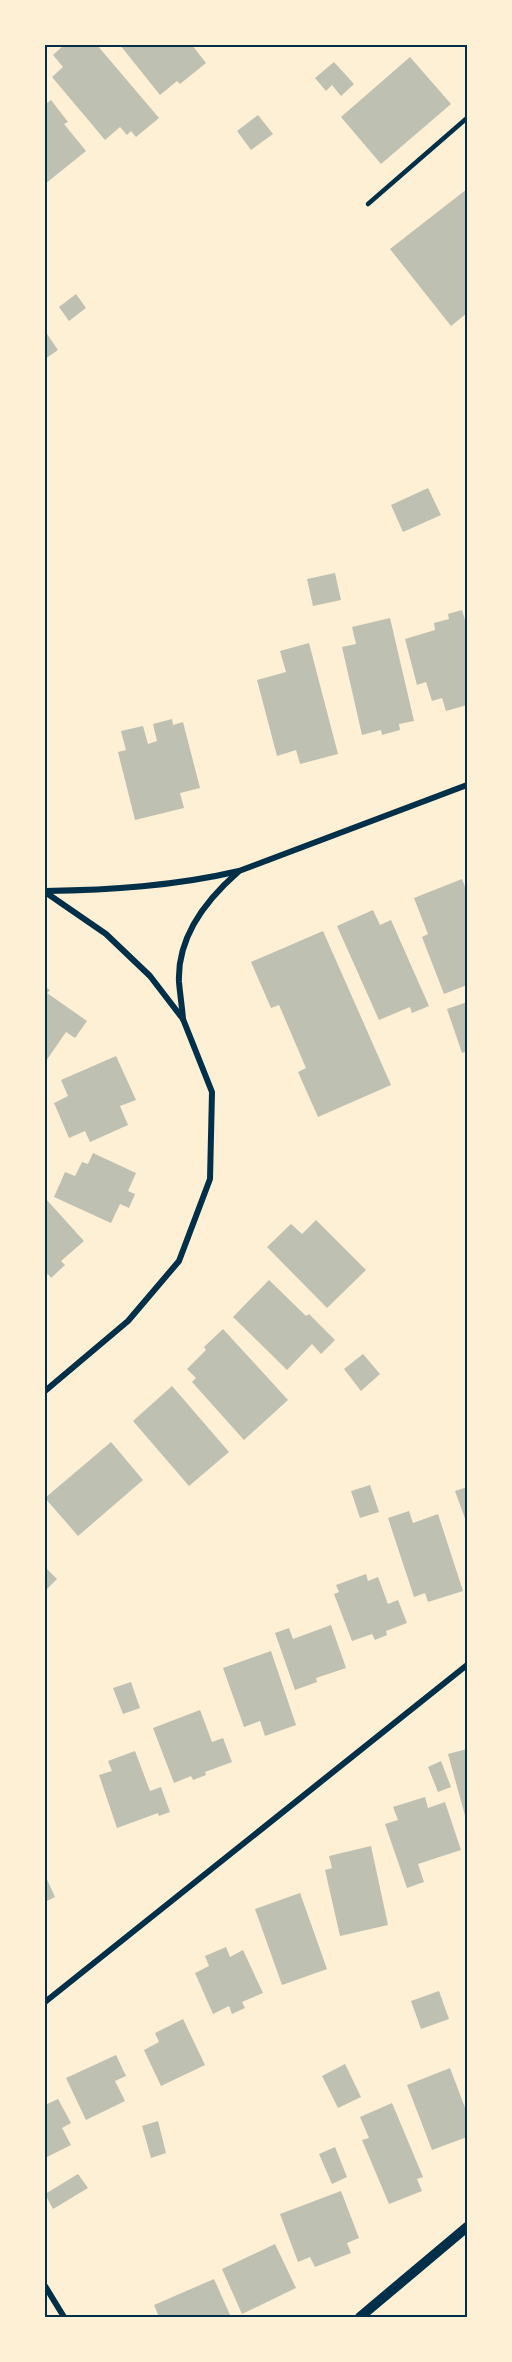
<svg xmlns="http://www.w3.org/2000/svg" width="512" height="2362" viewBox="0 0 512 2362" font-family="'DM Sans',sans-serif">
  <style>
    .building { fill: #bec0b2 }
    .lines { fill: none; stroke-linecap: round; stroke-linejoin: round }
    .service { stroke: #003049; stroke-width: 4.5 }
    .minor { stroke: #003049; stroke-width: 6 }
    .tertiary { stroke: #003049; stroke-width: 10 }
    .neatline { fill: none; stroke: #003049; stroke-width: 2 }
  </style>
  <rect width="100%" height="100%" fill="#fdf0d5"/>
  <g class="building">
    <path d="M64,45H97L159,118L136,137L131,131L127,135L120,127L105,140L52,77L63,67L53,55Z"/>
    <path d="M120,45H192L206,63L180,84L177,81L160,95Z"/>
    <path d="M410,57L451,104L381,164L341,117Z"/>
    <path d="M334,62L354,84L341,96L332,85L326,91L315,78Z"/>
    <path d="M45,100L47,103L51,100L68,122L64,124L86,151L45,184Z"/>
    <path d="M258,115L273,134L251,150L237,131Z"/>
    <path d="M467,189V313L451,326L390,249Z"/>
    <path d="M76,294L86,308L69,321L59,307Z"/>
    <path d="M45,331L58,350L45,359Z"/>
    <path d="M428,488L441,515L403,532L391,505Z"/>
    <path d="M335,573L341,600L313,606L307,579Z"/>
    <path d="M462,610L467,627V705L446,711L442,698L432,701L426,682L417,685L405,639L435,630L434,623L449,619L448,614Z"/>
    <path d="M390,618L414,721L399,724L400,730L382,735L381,730L362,735L342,647L356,644L352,627Z"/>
    <path d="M309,643L338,754L300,764L296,750L277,756L257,680L286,672L280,651Z"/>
    <path d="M172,719L173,725L183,722L200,788L180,793L184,808L135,820L118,752L126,750L121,731L143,726L148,744L157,741L153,724Z"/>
    <path d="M462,879L467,892V985L444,994L422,937L428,934L414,898Z"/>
    <path d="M373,910L380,925L391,920L429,1006L412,1013L410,1007L379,1020L337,926Z"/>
    <path d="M323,931L391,1085L318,1117L298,1072L306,1068L279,1005L271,1008L251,962Z"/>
    <path d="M45,987L50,990L47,993L87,1021L75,1038L66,1032L46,1061Z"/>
    <path d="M467,1002V1051L462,1053L447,1009Z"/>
    <path d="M116,1056L136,1100L120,1106L128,1125L90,1142L85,1131L69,1138L54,1103L68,1096L61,1080Z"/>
    <path d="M93,1153L136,1173L128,1191L135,1194L129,1208L120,1204L111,1223L54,1197L65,1172L75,1176L82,1162L88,1164Z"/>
    <path d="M45,1198L84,1241L61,1261L65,1265L51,1278L48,1274L45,1276Z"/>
    <path d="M316,1220L366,1270L327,1308L267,1247L291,1224L302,1234Z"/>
    <path d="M269,1280L306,1316L309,1314L335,1340L321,1354L312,1344L287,1370L233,1317Z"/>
    <path d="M223,1329L288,1400L244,1440L192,1382L196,1378L187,1369L206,1350L204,1347Z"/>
    <path d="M363,1354L380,1374L361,1391L344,1369Z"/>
    <path d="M172,1386L229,1452L189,1486L133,1421Z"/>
    <path d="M111,1442L143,1480L78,1536L45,1498Z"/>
    <path d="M370,1485L379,1512L360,1518L351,1491Z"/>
    <path d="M467,1487V1524L455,1491Z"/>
    <path d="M409,1511L413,1523L438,1514L463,1591L428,1602L425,1593L414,1597L388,1518Z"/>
    <path d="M45,1567L57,1579L45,1591Z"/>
    <path d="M366,1574L368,1581L378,1577L388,1604L398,1600L407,1623L386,1631L387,1635L375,1640L372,1634L352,1641L334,1594L339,1592L336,1585Z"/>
    <path d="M331,1625L346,1668L316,1678L317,1682L295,1690L275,1633L289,1628L293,1639Z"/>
    <path d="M271,1651L296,1725L265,1736L260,1721L244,1727L223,1668Z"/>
    <path d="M131,1682L140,1708L123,1714L113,1688Z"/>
    <path d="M200,1710L212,1742L223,1738L232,1762L205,1772L206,1775L193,1780L191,1776L174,1783L153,1728Z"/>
    <path d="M467,1749V1818L466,1819L448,1754Z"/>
    <path d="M135,1751L150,1791L161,1787L170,1812L159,1816L158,1813L117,1828L99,1775L112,1771L108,1761Z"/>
    <path d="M441,1761L451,1787L438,1792L428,1767Z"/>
    <path d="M425,1797L428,1808L445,1802L461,1850L418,1864L424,1882L407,1888L385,1824L398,1820L393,1807Z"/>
    <path d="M371,1846L388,1925L340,1936L325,1870L332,1868L329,1856Z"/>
    <path d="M45,1875L55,1897L45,1902Z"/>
    <path d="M300,1893L327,1969L282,1985L255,1909Z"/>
    <path d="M226,1947L230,1957L243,1950L263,1993L242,2002L245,2008L232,2014L229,2006L213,2014L195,1973L209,1966L205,1956Z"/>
    <path d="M439,1991L449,2019L421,2029L411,2001Z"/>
    <path d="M183,2019L205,2065L161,2086L144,2050L159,2042L155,2033Z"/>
    <path d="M116,2055L126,2076L115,2081L125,2101L86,2120L66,2078Z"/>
    <path d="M345,2064L361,2097L338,2108L322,2076Z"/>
    <path d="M450,2068L467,2113V2137L432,2150L407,2085Z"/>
    <path d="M58,2099L71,2123L62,2128L71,2145L45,2158V2105Z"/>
    <path d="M392,2103L423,2177L417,2179L422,2191L389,2204L362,2140L369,2138L360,2117Z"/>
    <path d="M158,2121L166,2153L151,2158L142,2126Z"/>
    <path d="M335,2147L347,2177L332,2184L319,2154Z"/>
    <path d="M78,2174L88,2188L53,2209L45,2194Z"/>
    <path d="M341,2191L359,2238L347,2243L351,2253L315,2267L310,2257L298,2262L280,2214Z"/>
    <path d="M275,2244L296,2288L242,2314L222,2269Z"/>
    <path d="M214,2279L231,2317H159L154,2305Z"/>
  </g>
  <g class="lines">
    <path class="service" d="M368,204L467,118"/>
    <g class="minor">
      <path d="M45,891C110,890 175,886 239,871L467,785"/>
      <path d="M45,892L106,934L150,976L183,1019L212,1092L210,1179L179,1261L128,1321L45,1391"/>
      <path d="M183,1019C182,1006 180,994 179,982C177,937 206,900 238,872"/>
      <path d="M45,2002L467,1665"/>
      <path d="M45,2286L64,2317"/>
    </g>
    <path class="tertiary" d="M360,2317L467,2227"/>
  </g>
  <rect width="512" height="2362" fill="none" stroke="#fdf0d5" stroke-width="93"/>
  <rect x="46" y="46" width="420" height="2270" class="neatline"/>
</svg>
